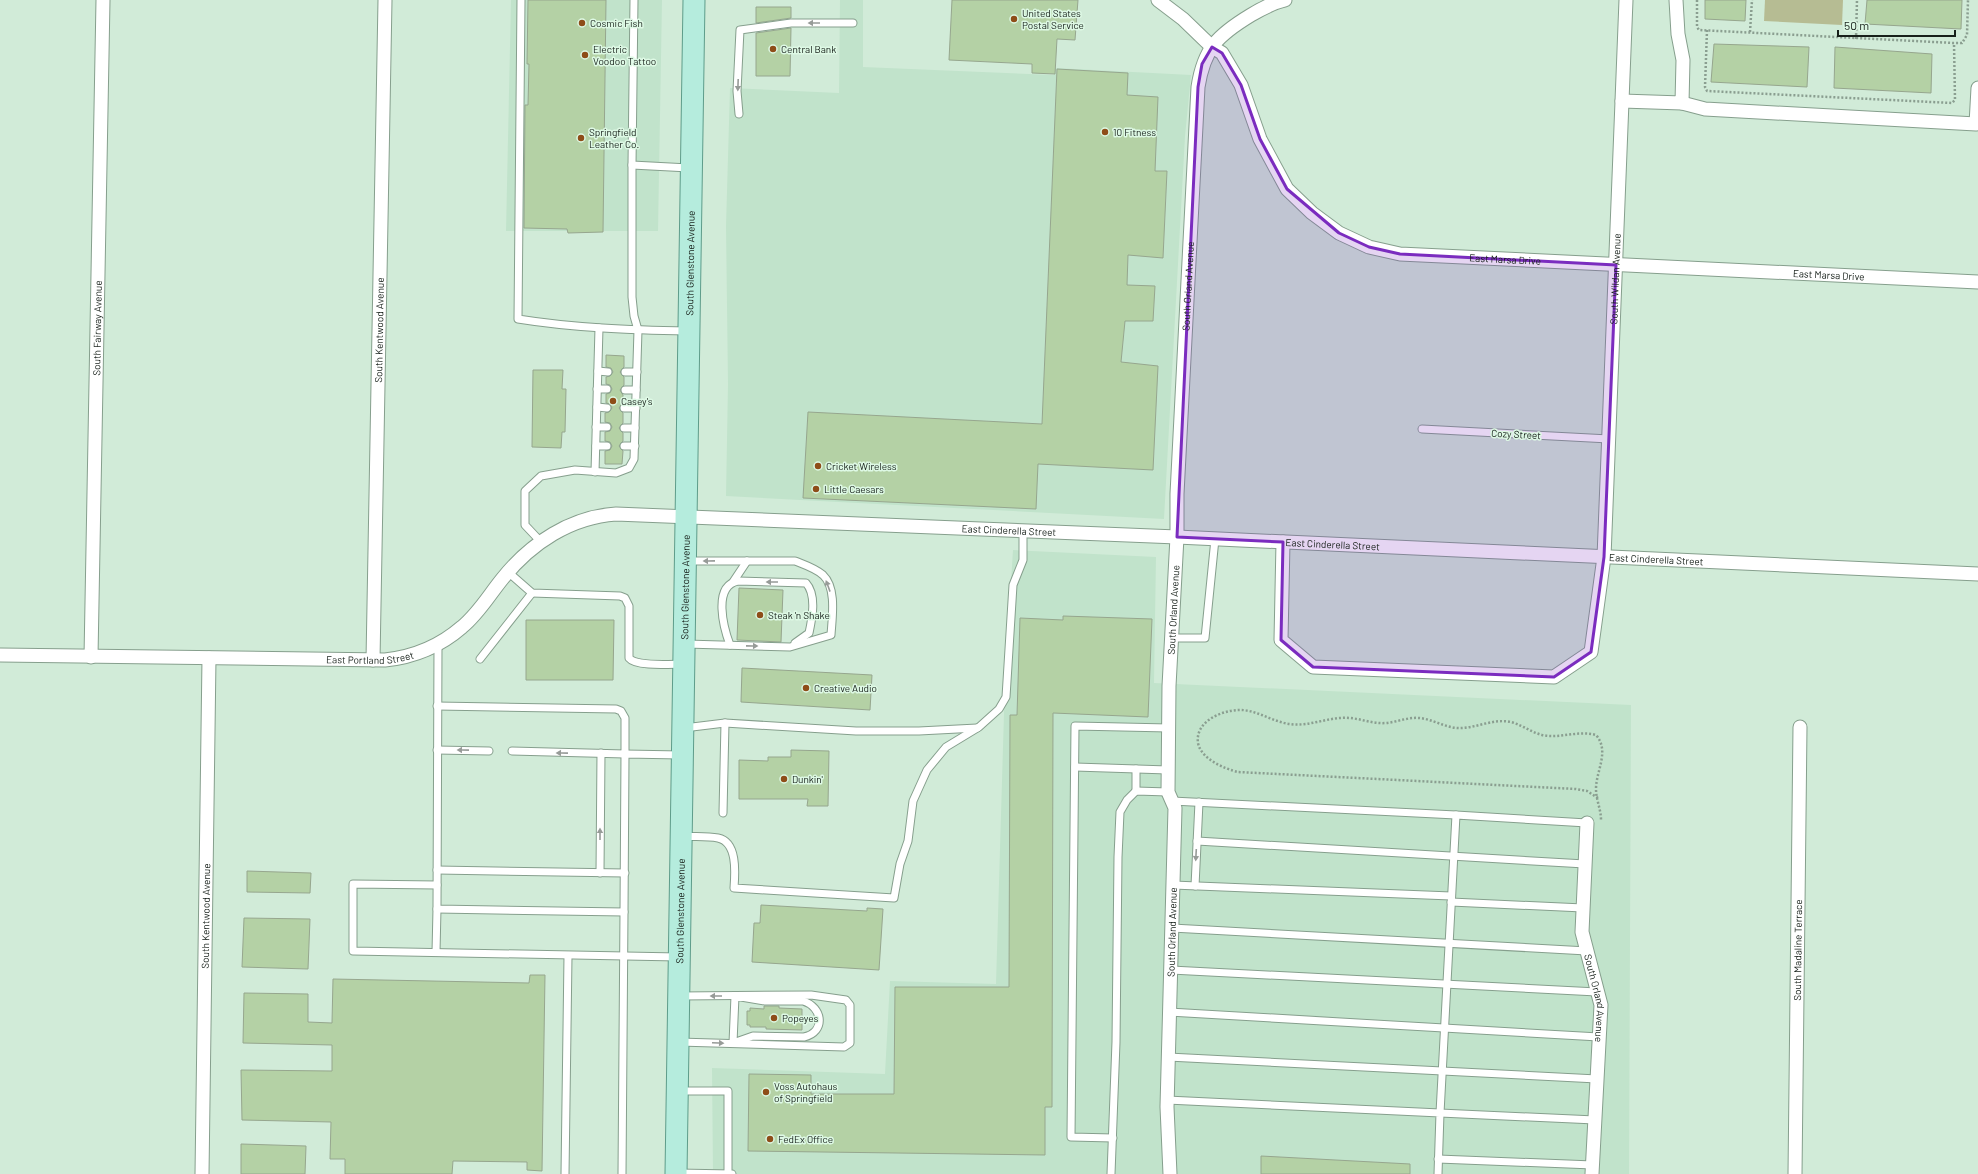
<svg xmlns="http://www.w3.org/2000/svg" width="1978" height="1174" viewBox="0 0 1978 1174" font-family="Barlow,sans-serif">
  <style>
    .built { fill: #c1e3cb }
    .green { fill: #b6bc93 }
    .building { fill: #b4d1a5; stroke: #96a68e }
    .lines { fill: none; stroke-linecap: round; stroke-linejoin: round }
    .service-casing { stroke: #869f8d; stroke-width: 9 }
    .minor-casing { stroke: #869f8d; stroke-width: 15 }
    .primary-casing { stroke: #5e9c8a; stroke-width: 23 }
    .path { stroke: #8a9e90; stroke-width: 2.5; stroke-dasharray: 2 2; stroke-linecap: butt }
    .service { stroke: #fff; stroke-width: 7 }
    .minor { stroke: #fff; stroke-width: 13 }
    .primary { stroke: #b5ecdd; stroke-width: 21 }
    .oneway { fill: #979b98 }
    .marked { fill: #7b2cbf; fill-opacity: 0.2; stroke: #7b2cbf; stroke-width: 3; stroke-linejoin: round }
    .poi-dot { fill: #8e4d18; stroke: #def9e5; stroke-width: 1.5 }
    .labels { text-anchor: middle; stroke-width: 3; stroke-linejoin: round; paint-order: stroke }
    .poi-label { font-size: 10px; fill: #17201a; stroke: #def9e5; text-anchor: start }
    .street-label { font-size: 10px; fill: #17201a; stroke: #def9e5 }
  </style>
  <rect width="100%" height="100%" fill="#d1ebd8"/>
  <g class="built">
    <path d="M511,0H662L658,231H506Z"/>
    <path d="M840,0H863V67L1054,75L1055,68L1191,75L1185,136L1164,519L726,496L728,384L726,226L730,88L839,93Z"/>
    <path d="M1013,550L1156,557L1154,683L1631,705L1629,1174H713L712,1068L885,1074L890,981L996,984L1005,680Z"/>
  </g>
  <path class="green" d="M1765,0H1843L1842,25L1764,21Z"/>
  <g class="building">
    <path d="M528,0H606L603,232L568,233L567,229L524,228L525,105H528L529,64H527Z"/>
    <path d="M952,0H1078L1075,40L1057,39L1055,74L1032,73V64L949,60Z"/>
    <path d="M1705,0H1746L1745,21L1705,19Z"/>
    <path d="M1867,0H1962L1961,29L1865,24Z"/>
    <path d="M756,7H791V18L756,23Z"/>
    <path d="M791,28L790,76H756V33Z"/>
    <path d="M1714,44L1809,47L1807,87L1711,82Z"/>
    <path d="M1835,47L1932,54L1931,93L1834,88Z"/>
    <path d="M1057,69L1128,73L1127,95L1158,97L1155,171H1167L1163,258L1128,255L1127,285L1155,286L1153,321H1125L1121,362L1158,366L1153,470L1038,464L1036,509L803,498L808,412L1042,424Z"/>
    <path d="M606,355L624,356V367L620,372L624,377V385L620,390L623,395V403L619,408L623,413V423L619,428L623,433V441L619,446L623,451L622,464H605V451L610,450L612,446L610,442L605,441V432L610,431L612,427L610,423L605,422V413L609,412L612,408L610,404L606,403V394L610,393L612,389L610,385L606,384V377L610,376L613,372L611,368L606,367Z"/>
    <path d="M533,370H563L562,389H566L565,432H562L561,448L532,447Z"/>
    <path d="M739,588L783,590L781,642L737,640Z"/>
    <path d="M1063,616L1152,619L1148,717L1053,713L1052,1107H1045V1155L748,1151L749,1074L811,1075V1094H894L895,987H1009L1010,715H1017L1020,618L1063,620Z"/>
    <path d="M526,620H614L613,680H526Z"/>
    <path d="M742,668L872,675L870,710L741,702Z"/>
    <path d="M791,750L829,751L828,806H807L808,799H739V760L768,761V757H791Z"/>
    <path d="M247,871L311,873L310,893L247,892Z"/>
    <path d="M761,905L867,911V908L883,909L879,970L752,962L754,923H760Z"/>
    <path d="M244,918L310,919L308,969L242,967Z"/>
    <path d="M530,975H545L542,1171L527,1170V1162L453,1161L452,1174H345V1159H330L331,1122L242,1120L241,1070L332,1071V1045L243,1043L244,993L308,994V1022L332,1023L333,979L529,983Z"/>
    <path d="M764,1006H779V1008L802,1009V1030L766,1029V1027H750V1025H747V1011H750V1008L764,1009Z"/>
    <path d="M241,1144L306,1146L305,1174H241Z"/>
    <path d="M1261,1156L1410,1164V1174H1261Z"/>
  </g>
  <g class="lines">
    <defs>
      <g id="service">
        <path d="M521,0L518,319C574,328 631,330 688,331"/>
        <path d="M634,0L632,165L689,168"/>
        <path d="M739,114L737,91L740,30L791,23H853"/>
        <path d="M598,371L608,372"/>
        <path d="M625,372H637"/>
        <path d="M597,389H607"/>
        <path d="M625,390H636"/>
        <path d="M597,407L607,408"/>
        <path d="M624,408H636"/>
        <path d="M596,427H607"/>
        <path d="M624,428H635"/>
        <path d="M1422,429L1609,439"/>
        <path d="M596,446H607"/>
        <path d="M624,446H635"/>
        <path d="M595,472L599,328"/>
        <path d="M541,542L525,525V491L541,476L575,470L616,473L629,468L634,459L638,330L634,316L632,297V165"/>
        <path d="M508,572L532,593L620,596L625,598L629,606V658C636,667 671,664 683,664"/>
        <path d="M733,582L747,561"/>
        <path d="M1171,638H1205L1215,539"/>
        <path d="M686,644L790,647L831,635C832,618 837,588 823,575C815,568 805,565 795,561H687"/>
        <path d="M438,645L437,909L624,912L625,754L681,755"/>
        <path d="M730,645C724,629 712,586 738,581L806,583C817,595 812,619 809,633L795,643"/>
        <path d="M480,659L532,593"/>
        <path d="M437,706L616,709L621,711L625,718V754L512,751"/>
        <path d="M725,723L856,731H919L977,728"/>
        <path d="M684,728L725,723L723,813"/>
        <path d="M437,750L489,751"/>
        <path d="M1075,767L1168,770"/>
        <path d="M1136,791V769"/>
        <path d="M1172,801L1456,815"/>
        <path d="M1587,823L1456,815L1440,1113L1595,1120"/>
        <path d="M682,836C694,837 706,836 718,838C738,842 735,874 734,888L894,898L900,864L908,841L913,801L927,770L946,747L979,727L999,709L1006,697L1013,585L1023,560V530"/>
        <path d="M1197,841L1585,864"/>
        <path d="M437,870L625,873"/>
        <path d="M600,873L601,753"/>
        <path d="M437,885L353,884V951L678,957"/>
        <path d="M1173,885L1451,896"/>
        <path d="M1195,886L1199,802"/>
        <path d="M1451,902L1583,908"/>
        <path d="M1172,928L1587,951"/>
        <path d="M436,952L437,909"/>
        <path d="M1171,970L1597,992"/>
        <path d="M735,996L765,1001H803C823,1007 826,1032 804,1037L753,1036L733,1043Z"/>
        <path d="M1169,1012L1599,1037"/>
        <path d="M679,1042L844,1047L850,1043V1005L846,1000L811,995L680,996"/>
        <path d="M1168,1057L1597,1079"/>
        <path d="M678,1091H728V1174"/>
        <path d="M1167,1100L1440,1113L1438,1174"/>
        <path d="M1113,1138L1071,1137L1075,726L1169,728"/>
        <path d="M1438,1159L1593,1165"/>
        <path d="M678,1173L732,1174"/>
        <path d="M565,1174L568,956"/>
        <path d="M622,1174L624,912"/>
        <path d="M1111,1174L1116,1042L1118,857L1120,812L1127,800L1136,791L1168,792"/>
      </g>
      <g id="minor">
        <path id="s1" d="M1158,0L1183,19L1212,47L1222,53L1241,85L1260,139L1287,189L1312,213L1339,233L1369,247L1400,254L1978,282"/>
        <path d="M1622,101L1682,103L1683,60L1678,34L1676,0"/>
        <path d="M1682,103L1705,109L1976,124L1978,88"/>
        <path id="s2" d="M1283,542L1281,640L1313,667L1554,677L1591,652L1604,557L1626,0"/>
        <path id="s3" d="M0,655L385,660C414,657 439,647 462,627C479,613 489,595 503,578C531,543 571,517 616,514L1177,537L1978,574"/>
        <path id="s4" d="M91,657L103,0"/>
        <path id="s5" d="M373,660L385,0"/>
        <path id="s6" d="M1587,823L1582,932L1601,1005L1592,1174"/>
        <path id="s7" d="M202,1174L209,658"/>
        <path id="s8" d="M1170,1174L1167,1107L1175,808L1168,792L1169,686L1177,537V494L1198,87C1204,48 1218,35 1251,15C1263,8 1272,3 1285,0"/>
        <path id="s9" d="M1795,1174L1800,727"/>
      </g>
      <g id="primary">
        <path id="s10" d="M676,1174L694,0"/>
      </g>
    </defs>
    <use href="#service" class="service-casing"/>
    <use href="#minor" class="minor-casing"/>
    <use href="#primary" class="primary-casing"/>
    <g class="path">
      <path d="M1697,0V27L1699,30L1954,43H1962L1967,35L1968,0"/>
      <path d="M1707,30L1705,87L1707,91L1952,103L1955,100L1954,43"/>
      <path d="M1750,32L1752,0"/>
      <path d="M1856,39L1857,0"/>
      <path d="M1598,798L1587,791L1576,789L1238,772C1225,769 1201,759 1198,743C1195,722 1220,711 1238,710C1256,709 1272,722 1290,724C1310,727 1330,716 1350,718C1362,719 1373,724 1386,723C1397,722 1408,717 1419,718C1432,719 1444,727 1457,728C1475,729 1493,718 1511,722C1522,725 1531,732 1542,735C1560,739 1578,730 1596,735C1610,751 1596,771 1596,789C1596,800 1601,809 1601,820"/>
    </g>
    <use href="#service" class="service"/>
    <use href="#minor" class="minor"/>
    <use href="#primary" class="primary"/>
  </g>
  <defs><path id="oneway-solid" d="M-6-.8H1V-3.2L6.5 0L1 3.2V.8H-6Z"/></defs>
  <g class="oneway">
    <use href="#oneway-solid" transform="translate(814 23) rotate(-180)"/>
    <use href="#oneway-solid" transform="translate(738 85) rotate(92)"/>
    <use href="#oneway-solid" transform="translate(709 561) rotate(179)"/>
    <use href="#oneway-solid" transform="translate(772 582) rotate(-180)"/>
    <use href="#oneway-solid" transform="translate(828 586) rotate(-110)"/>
    <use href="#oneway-solid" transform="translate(752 646) rotate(1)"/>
    <use href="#oneway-solid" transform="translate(463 750) rotate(-179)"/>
    <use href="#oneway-solid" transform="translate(562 753) rotate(-179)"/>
    <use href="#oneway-solid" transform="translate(600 834) rotate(-90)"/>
    <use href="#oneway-solid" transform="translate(1196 855) rotate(93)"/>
    <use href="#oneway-solid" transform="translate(716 996) rotate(180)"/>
    <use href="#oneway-solid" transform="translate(718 1043) rotate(2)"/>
  </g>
  <path class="marked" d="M1212,47L1222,53L1241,85L1260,139L1287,189L1339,233L1369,247L1400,254L1616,265L1604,557L1591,652L1554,677L1313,667L1281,640L1283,542L1177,537L1198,87L1202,64Z"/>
  <g class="poi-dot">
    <circle cx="1014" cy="19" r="4"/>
    <circle cx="582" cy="23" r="4"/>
    <circle cx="773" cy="49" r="4"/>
    <circle cx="585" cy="55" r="4"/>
    <circle cx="1105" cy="132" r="4"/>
    <circle cx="581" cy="138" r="4"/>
    <circle cx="613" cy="401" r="4"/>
    <circle cx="818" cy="466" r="4"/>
    <circle cx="816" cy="489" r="4"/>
    <circle cx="760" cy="615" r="4"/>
    <circle cx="806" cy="688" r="4"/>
    <circle cx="784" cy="779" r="4"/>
    <circle cx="774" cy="1018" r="4"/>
    <circle cx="766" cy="1092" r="4"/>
    <circle cx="770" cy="1139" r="4"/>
  </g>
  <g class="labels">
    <g class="poi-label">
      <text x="1022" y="17">United States<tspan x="1022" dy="12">Postal Service</tspan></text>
      <text x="590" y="27">Cosmic Fish</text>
      <text x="593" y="53">Electric<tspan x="593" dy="12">Voodoo Tattoo</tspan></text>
      <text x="781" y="53">Central Bank</text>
      <text x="589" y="136">Springfield<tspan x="589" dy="12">Leather Co.</tspan></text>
      <text x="1113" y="136">10 Fitness</text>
      <text x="621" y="405">Casey's</text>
      <text x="826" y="470">Cricket Wireless</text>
      <text x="824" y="493">Little Caesars</text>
      <text x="768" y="619">Steak 'n Shake</text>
      <text x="814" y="692">Creative Audio</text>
      <text x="792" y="783">Dunkin'</text>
      <text x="782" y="1022">Popeyes</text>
      <text x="774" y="1090">Voss Autohaus<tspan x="774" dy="12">of Springfield</tspan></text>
      <text x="778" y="1143">FedEx Office</text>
    </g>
    <g class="street-label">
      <text dy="4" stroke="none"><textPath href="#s1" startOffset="473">East Marsa Drive</textPath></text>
      <text dy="4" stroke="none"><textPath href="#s10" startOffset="911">South Glenstone Avenue</textPath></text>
      <text dy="4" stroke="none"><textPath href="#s1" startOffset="797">East Marsa Drive</textPath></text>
      <text dy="4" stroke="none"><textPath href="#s2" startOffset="800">South Wildan Avenue</textPath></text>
      <text dy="4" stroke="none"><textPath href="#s8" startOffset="890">South Orland Avenue</textPath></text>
      <text dy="4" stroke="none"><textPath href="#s4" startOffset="329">South Fairway Avenue</textPath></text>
      <text dy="4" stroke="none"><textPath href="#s5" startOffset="330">South Kentwood Avenue</textPath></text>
      <text transform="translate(1516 434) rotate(3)" y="4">Cozy Street</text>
      <text dy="4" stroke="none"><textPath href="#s3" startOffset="1061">East Cinderella Street</textPath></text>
      <text dy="4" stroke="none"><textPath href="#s3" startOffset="1385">East Cinderella Street</textPath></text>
      <text dy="4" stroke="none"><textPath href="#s3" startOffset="1709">East Cinderella Street</textPath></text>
      <text dy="4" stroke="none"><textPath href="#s10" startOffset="587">South Glenstone Avenue</textPath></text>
      <text dy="4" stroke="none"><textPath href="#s8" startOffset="566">South Orland Avenue</textPath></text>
      <text dy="4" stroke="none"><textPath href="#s3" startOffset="370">East Portland Street</textPath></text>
      <text dy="4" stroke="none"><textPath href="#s10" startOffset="263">South Glenstone Avenue</textPath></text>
      <text dy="4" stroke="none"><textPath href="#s7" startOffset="258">South Kentwood Avenue</textPath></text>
      <text dy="4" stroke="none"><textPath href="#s8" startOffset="242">South Orland Avenue</textPath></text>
      <text dy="4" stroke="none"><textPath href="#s9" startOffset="224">South Madaline Terrace</textPath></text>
      <text dy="4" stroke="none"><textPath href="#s6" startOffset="177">South Orland Avenue</textPath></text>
    </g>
  </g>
  <path d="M1838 30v6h117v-6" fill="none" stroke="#17201a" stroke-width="2"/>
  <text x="1844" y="30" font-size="12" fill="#17201a" stroke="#def9e5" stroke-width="3" paint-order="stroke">50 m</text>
</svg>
